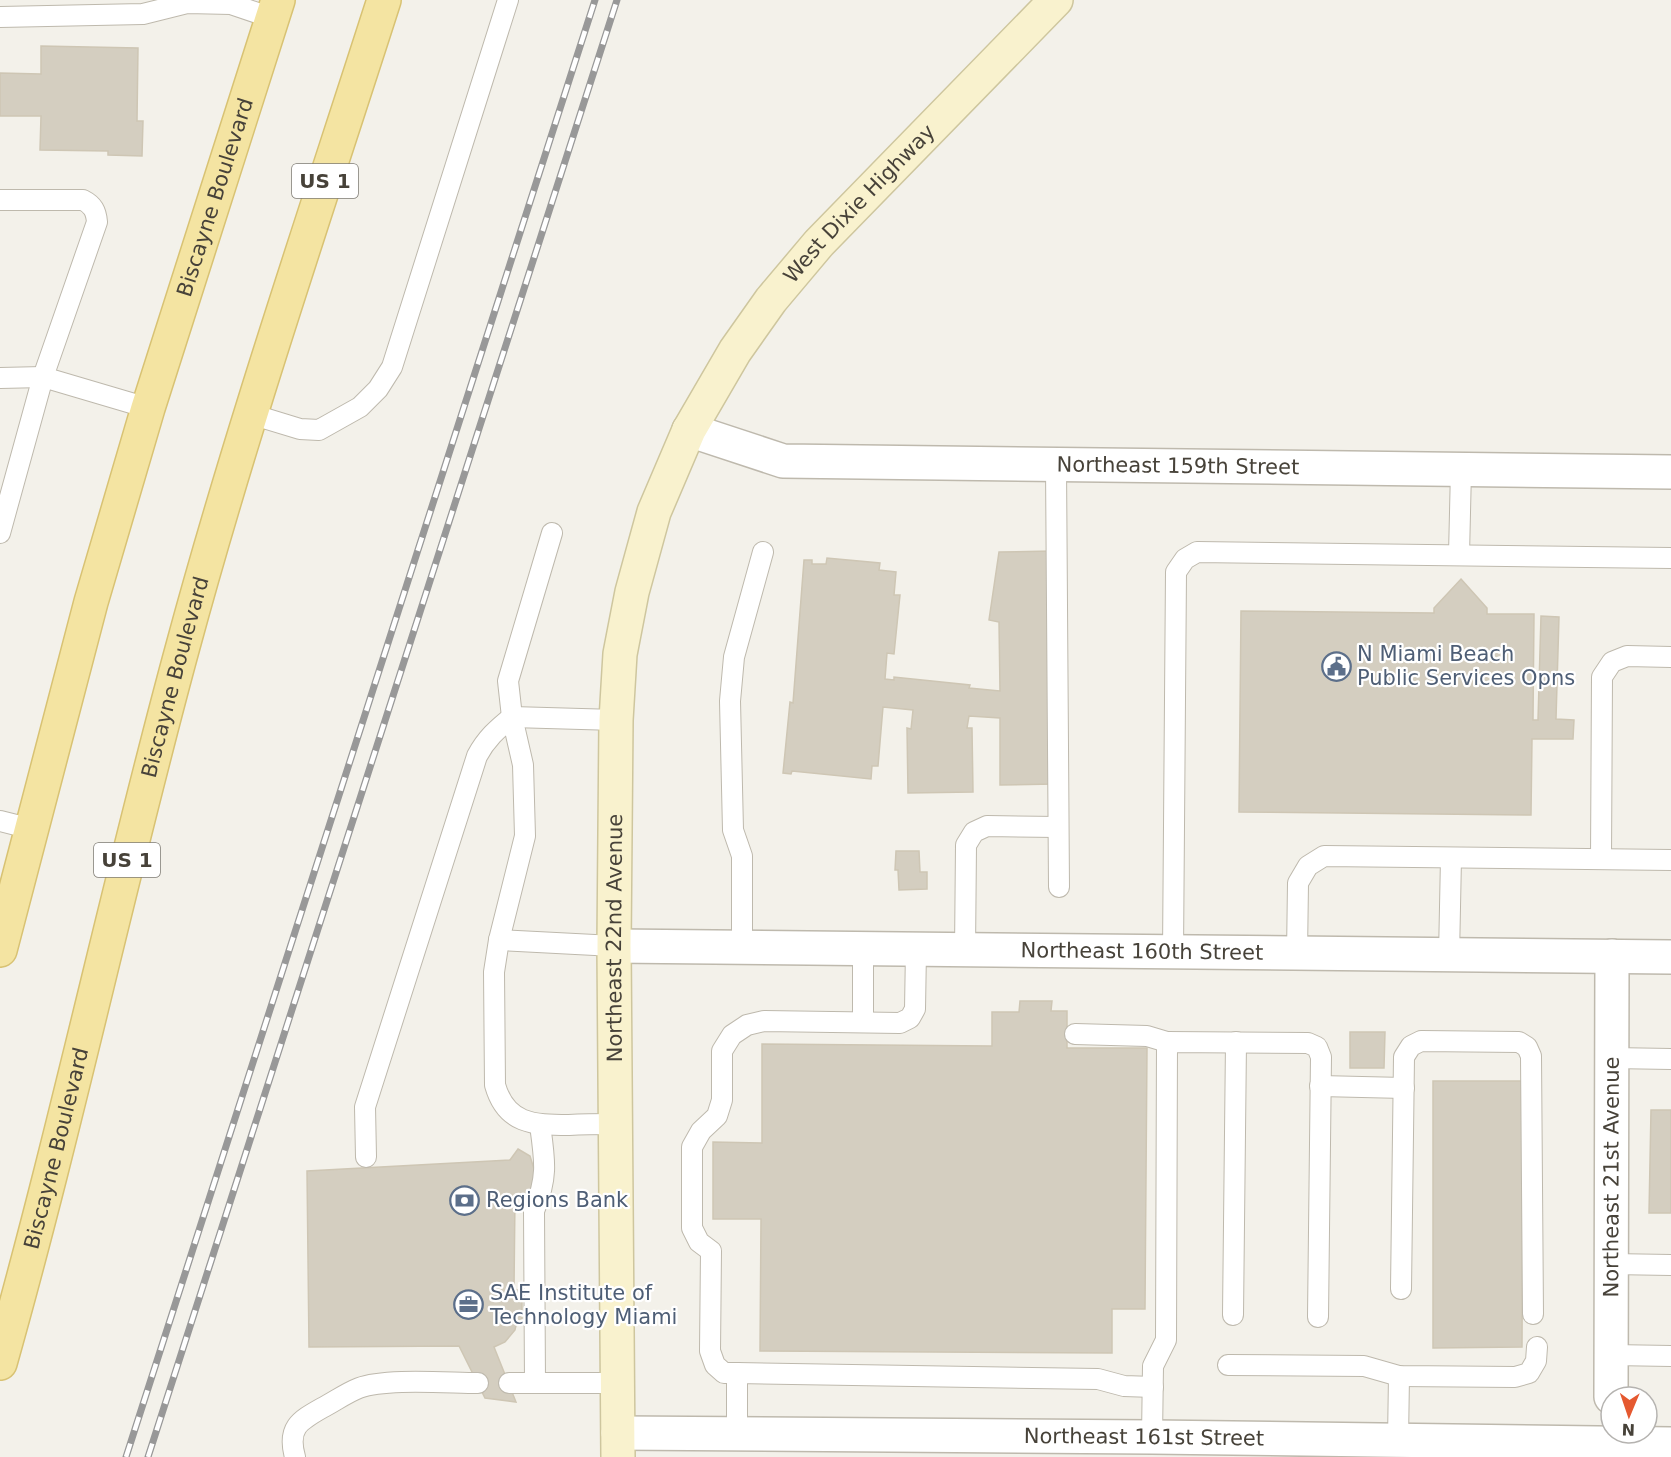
<svg xmlns="http://www.w3.org/2000/svg" width="1671" height="1457" viewBox="0 0 1671 1457" font-family="'DejaVu Sans',sans-serif">
  <style>
    .building { fill: #d4cec0; stroke: #cec6b4; stroke-width: 1.5 }
    .lines { fill: none; stroke-linecap: round; stroke-linejoin: round }
    .service-casing { stroke: #beb9ad; stroke-width: 22 }
    .minor-casing { stroke: #beb9ad; stroke-width: 36 }
    .tertiary-casing { stroke: #beb9ad; stroke-width: 36 }
    .secondary-casing { stroke: #cec69e; stroke-width: 36 }
    .primary-casing { stroke: #d8c273; stroke-width: 36 }
    .service { stroke: #fff; stroke-width: 20 }
    .minor { stroke: #fff; stroke-width: 33 }
    .tertiary { stroke: #fff; stroke-width: 33 }
    .secondary { stroke: #f9f2ce; stroke-width: 33 }
    .primary { stroke: #f4e4a2; stroke-width: 33 }
    .rail-casing { stroke: #989898; stroke-width: 7 }
    .rail { stroke: #fff; stroke-width: 4.5; stroke-dasharray: 14; stroke-linecap: butt }
    .labels { text-anchor: middle; stroke-width: 4.5; stroke-linejoin: round; paint-order: stroke }
    .shield { fill: #fff; stroke: #7e7b74; stroke-width: 1.5 }
    .shield-label { font-size: 20px; font-weight: bold; fill: #474239 }
    .street-label { font-size: 21px; fill: #474239; stroke: #fff }
    .service-label { font-size: 21px; fill: #4e5e75; stroke: #fff; text-anchor: start }
  </style>
  <rect width="100%" height="100%" fill="#f3f1ea"/>
  <g class="building">
    <path d="M41,46L138,48L137,121H143L142,156L108,155V151L40,150L41,116H0V73L41,74Z"/>
    <path d="M1052,551L1054,784L1000,785V718L969,716L967,728H972L973,792L908,793L907,728L911,729L913,710L883,707L878,766H872L871,779L792,771L791,774L783,773L790,702L793,703L804,560H812V564H826L827,558L880,563L879,570L896,572L894,595H900L894,654L887,653L885,679L894,680V677L970,685L969,688L1000,691L999,622L989,620L999,552Z"/>
    <path d="M1461,579L1487,608V614H1534L1533,720H1538L1541,616L1559,617L1556,719L1574,720L1573,739H1532L1531,815L1239,812L1241,611L1434,613V608Z"/>
    <path d="M896,851H919L920,872H927V889L899,890L898,870H895Z"/>
    <path d="M1020,1001H1052L1051,1011H1067V1048H1147L1145,1309H1112V1353L760,1351L761,1219H713V1142L762,1143V1044L992,1046V1012H1019Z"/>
    <path d="M1350,1032H1385L1384,1068H1350Z"/>
    <path d="M1433,1081H1523L1522,1347L1433,1348Z"/>
    <path d="M1651,1110H1671V1213H1649Z"/>
    <path d="M518,1149L530,1156L534,1169L535,1183L531,1191L524,1197H515L514,1289L522,1291V1322L517,1321L515,1330L505,1342L494,1347L516,1402L485,1398L459,1346L309,1347L307,1171L510,1160Z"/>
  </g>
  <g class="lines">
    <defs>
      <g id="service">
        <path d="M0,17L143,14L187,3L231,4L272,18"/>
        <path d="M0,200H83C93,205 96,211 97,222L43,377L0,533"/>
        <path d="M0,378L43,377L148,408"/>
        <path d="M251,414L300,429L319,430L360,407L378,389L392,367L508,0"/>
        <path d="M1056,465L1059,887"/>
        <path d="M552,533L508,681L512,717L523,765L525,836L499,940L494,972L495,1085C506,1124 533,1125 569,1125C585,1124 600,1124 616,1124"/>
        <path d="M1459,555L1461,470"/>
        <path d="M0,821L32,829"/>
        <path d="M1601,859L1602,677L1612,662L1627,656L1671,657"/>
        <path d="M499,940L614,946"/>
        <path d="M742,948V856L733,830L730,701L734,657L763,552"/>
        <path d="M965,951L966,845L974,832L987,826L1058,827"/>
        <path d="M1173,953L1176,572L1185,559L1197,552L1671,558"/>
        <path d="M1297,954L1298,883L1308,866L1324,856L1671,860"/>
        <path d="M1449,956L1451,858"/>
        <path d="M863,1022V948"/>
        <path d="M1075,1034L1147,1036L1167,1042"/>
        <path d="M1612,1058L1671,1059"/>
        <path d="M1320,1086L1404,1088"/>
        <path d="M366,1157L365,1107L477,756C486,739 497,729 512,717L616,720"/>
        <path d="M1611,1264L1671,1265"/>
        <path d="M1401,1289L1404,1057L1411,1046L1421,1041L1519,1042L1527,1047L1531,1056L1533,1314"/>
        <path d="M1233,1315L1236,1042"/>
        <path d="M1612,1355L1671,1356"/>
        <path d="M1228,1365L1364,1366L1399,1376L1515,1377L1529,1373L1536,1361L1537,1347"/>
        <path d="M737,1373H724L715,1365L710,1351L711,1251L699,1242L692,1228V1147L701,1131L717,1116L722,1100V1051L732,1035L747,1025L764,1021L900,1023L910,1018L915,1009L916,950"/>
        <path d="M509,1383H617"/>
        <path d="M535,1383L534,1211C548,1177 545,1161 540,1125"/>
        <path d="M737,1434V1373L1098,1379L1124,1386L1153,1387"/>
        <path d="M1152,1437L1153,1366L1166,1340L1167,1042L1308,1043L1317,1047L1321,1057L1318,1317"/>
        <path d="M1398,1440L1399,1376"/>
        <path d="M295,1457C287,1428 299,1421 322,1408C334,1402 346,1393 359,1388C385,1378 448,1383 478,1383"/>
      </g>
      <g id="minor">
        <path id="s1" d="M614,946L1671,957"/>
        <path id="s2" d="M1611,1397L1612,956"/>
        <path id="s3" d="M618,1433L1152,1437L1671,1444"/>
      </g>
      <g id="tertiary">
        <path id="s4" d="M689,430L783,461L1671,472"/>
      </g>
      <g id="secondary">
        <path id="s5" d="M618,1457L614,946L616,720L620,654L632,592L654,512L689,430L735,351L771,300L819,243L1056,0"/>
      </g>
      <g id="primary">
        <path id="s6" d="M0,950L91,602L148,408L278,0"/>
        <path id="s7" d="M0,1363C67,1126 118,884 183,646C242,428 315,215 384,0"/>
      </g>
    </defs>
    <use href="#service" class="service-casing"/>
    <use href="#minor" class="minor-casing"/>
    <use href="#tertiary" class="tertiary-casing"/>
    <use href="#secondary" class="secondary-casing"/>
    <use href="#primary" class="primary-casing"/>
    <use href="#service" class="service"/>
    <use href="#minor" class="minor"/>
    <use href="#tertiary" class="tertiary"/>
    <use href="#secondary" class="secondary"/>
    <use href="#primary" class="primary"/>
    <defs>
      <g id="rail">
        <path d="M126,1457L595,0"/>
        <path d="M148,1457L617,0"/>
      </g>
    </defs>
    <use href="#rail" class="rail-casing"/>
    <use href="#rail" class="rail"/>
  </g>
  <defs>
    <symbol id="civic-ring" viewBox="-11 -11 22 22"><circle r="9.5" fill="#fff" stroke="#5c6f8a" stroke-width="1.5"/><path d="M-.6-6.5H3V-4.5H.6V-3L4-1V1h2V6H-6V1h2V-1L-.6-3ZM-1.2 2.5V6h2.4V2.5Z" fill="#5c6f8a"/></symbol>
    <symbol id="bank-ring" viewBox="-11 -11 22 22"><circle r="9.5" fill="#fff" stroke="#5c6f8a" stroke-width="1.5"/><path d="M-6-4H6V4H-6ZM0-2.3a2.3 2.3 0 1 0 0 4.6a2.3 2.3 0 1 0 0-4.6Z" fill="#5c6f8a"/></symbol>
    <symbol id="office-ring" viewBox="-11 -11 22 22"><circle r="9.5" fill="#fff" stroke="#5c6f8a" stroke-width="1.5"/><path d="M-6-3h4V-5.5h4V-3h4V5H-6ZM-1-4.5V-3h2v-1.5ZM-6 0V1H6V0Z" fill="#5c6f8a"/></symbol>
  </defs>
  <g fill-rule="evenodd">
    <use href="#civic-ring" x="1320" y="650" width="33" height="33"/>
    <use href="#bank-ring" x="448" y="1184" width="33" height="33"/>
    <use href="#office-ring" x="452" y="1288" width="33" height="33"/>
  </g>
  <g class="labels">
    <g class="shield">
      <rect x="292" y="164" width="66" height="34" rx="4.5"/>
      <rect x="94" y="843" width="66" height="34" rx="4.5"/>
    </g>
    <g class="shield-label">
      <text x="325" y="188">US 1</text>
      <text x="127" y="867">US 1</text>
    </g>
    <g class="street-label">
      <text dy="7" stroke="none"><textPath href="#s6" startOffset="783">Biscayne Boulevard</textPath></text>
      <text dy="7" stroke="none"><textPath href="#s5" startOffset="1323">West Dixie Highway</textPath></text>
      <text dy="7" stroke="none"><textPath href="#s4" startOffset="494">Northeast 159th Street</textPath></text>
      <text dy="7" stroke="none"><textPath href="#s7" startOffset="708">Biscayne Boulevard</textPath></text>
      <text dy="7" stroke="none"><textPath href="#s5" startOffset="519">Northeast 22nd Avenue</textPath></text>
      <text dy="7" stroke="none"><textPath href="#s1" startOffset="528">Northeast 160th Street</textPath></text>
      <text dy="7" stroke="none"><textPath href="#s7" startOffset="222">Biscayne Boulevard</textPath></text>
      <text dy="7" stroke="none"><textPath href="#s2" startOffset="220">Northeast 21st Avenue</textPath></text>
      <text dy="7" stroke="none"><textPath href="#s3" startOffset="526">Northeast 161st Street</textPath></text>
    </g>
    <g class="service-label">
      <text x="1357" y="661">N Miami Beach<tspan x="1357" dy="24">Public Services Opns</tspan></text>
      <text x="486" y="1207">Regions Bank</text>
      <text x="490" y="1300">SAE Institute of<tspan x="490" dy="24">Technology Miami</tspan></text>
    </g>
  </g>
  <g transform="translate(1629 1415) rotate(182)"><circle r="28" fill="#ffffff" stroke="#b5b3b0" stroke-width="1.5"/>
  <path d="M0-4.5L10 22L0 15L-10 22Z" fill="#e55930"/>
  <text y="-9" font-size="16" font-weight="bold" text-anchor="middle" fill="#474239">N</text>
  </g>
</svg>
